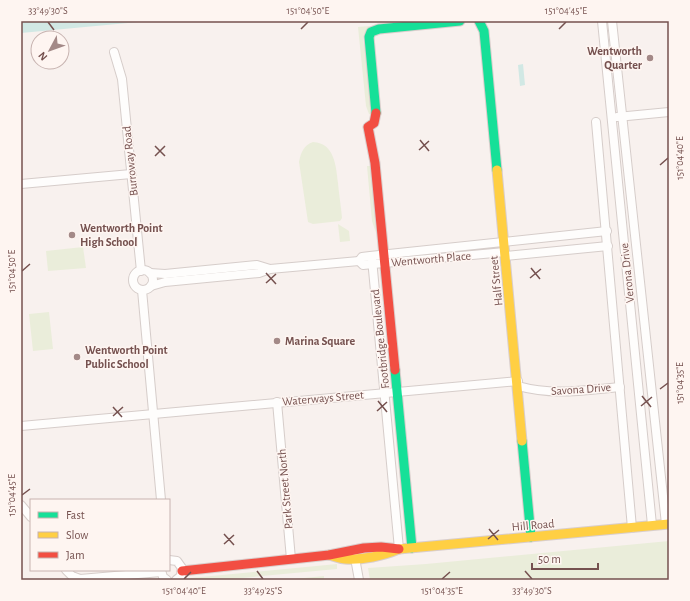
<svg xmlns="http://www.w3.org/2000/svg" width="690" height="601" viewBox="0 0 690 601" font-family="'Alegreya Sans',sans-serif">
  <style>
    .green { fill: #eaedda }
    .water { fill: #d1e8e4 }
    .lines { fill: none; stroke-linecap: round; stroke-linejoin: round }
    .street-casing { stroke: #d6cdca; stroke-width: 10 }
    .fast-casing { stroke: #d9cecc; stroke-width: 11 }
    .slow-casing { stroke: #d9cecc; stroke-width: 11 }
    .jam-casing { stroke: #d9cecc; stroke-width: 11 }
    .street { stroke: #fefdfc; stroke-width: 8 }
    .fast { stroke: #16e098; stroke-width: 9 }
    .slow { stroke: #ffcf43; stroke-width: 9 }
    .jam { stroke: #f24e42; stroke-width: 9 }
    .ticks { fill: none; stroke: #75514f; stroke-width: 1.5 }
    .poi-dot { fill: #a38987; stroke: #fef5f1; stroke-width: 1.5 }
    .labels { text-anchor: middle; stroke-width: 3; stroke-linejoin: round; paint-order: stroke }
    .poi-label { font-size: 12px; font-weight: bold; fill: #75514f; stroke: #fef5f1; text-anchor: start }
    .street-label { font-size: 12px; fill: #75514f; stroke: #fef5f1 }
    .neatline { fill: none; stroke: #75514f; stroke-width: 1.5 }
    .ticks-label { font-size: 10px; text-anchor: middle; fill: #75514f }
  </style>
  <rect width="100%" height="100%" fill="#f8f1ee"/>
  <g class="green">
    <path d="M369,26V29L364,34L363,39L365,51L371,115L369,114L366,106L358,27Z"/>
    <path d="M313,142C335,143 336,167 338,183C339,195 341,206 342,218L340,221L313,224L308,222L299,162C301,152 304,145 313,142Z"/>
    <path d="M367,166H372L376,233L372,221Z"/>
    <path d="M338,224L349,231L350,241L340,242Z"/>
    <path d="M83,247L86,268L48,271L46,251Z"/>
    <path d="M49,312L53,349L33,351L29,314Z"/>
    <path d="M669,541V580H370L368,568L426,564Z"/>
    <path d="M337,564V569L221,580H191V578Z"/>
    <path d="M324,576V580H284Z"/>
  </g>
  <g class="water">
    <path d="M21,21H149L21,33Z"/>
    <path d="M523,64L525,85L520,86L518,65Z"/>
  </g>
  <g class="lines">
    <defs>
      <g id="street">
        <path d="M602,21L652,525"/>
        <path d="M612,21L666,524"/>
        <path d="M114,52L122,79L141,271"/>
        <path d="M617,117L669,112"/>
        <path d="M596,122L632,528"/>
        <path d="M21,184L131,174"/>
        <path d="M505,252L373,264L363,265L359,261L362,257L370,256L607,231"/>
        <path d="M506,256L608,246"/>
        <path d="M372,259L399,549"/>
        <circle cx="143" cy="280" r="10"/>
        <path d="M150,273L165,274L257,265L270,269"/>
        <path d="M151,286L165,282L259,273L270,269L359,261"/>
        <path d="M142,290L161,500"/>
        <path d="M518,386C553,396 585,390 620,387"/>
        <path d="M277,402L291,559"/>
        <path d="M21,426L518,381"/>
        <path d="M21,505L31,517"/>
        <path d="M355,558L359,580"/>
        <path d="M169,560L177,561L182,568L181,576L176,580"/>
        <path d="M66,570L72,576L80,579L161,572"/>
        <path d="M161,570L163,577L167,580"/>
      </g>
      <g id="fast">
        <path d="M479,21L484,31L497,170"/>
        <path d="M376,113L369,37L371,32L379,29L460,21"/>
        <path d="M395,370L412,548"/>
        <path d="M522,441L531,537"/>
      </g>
      <g id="slow">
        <path d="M497,170L522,441"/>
        <path d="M329,555C334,556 340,559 345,559C362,560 383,556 399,549L669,524"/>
      </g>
      <g id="jam">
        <path d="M376,113L374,123L368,127L375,163L395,370"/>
        <path d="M182,571L329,555L364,548L381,547L399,549"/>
      </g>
    </defs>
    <use href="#street" class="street-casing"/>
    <use href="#fast" class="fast-casing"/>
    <use href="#slow" class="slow-casing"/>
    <use href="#jam" class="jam-casing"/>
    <use href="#street" class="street"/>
    <use href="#fast" class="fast"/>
    <use href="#slow" class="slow"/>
    <use href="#jam" class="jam"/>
  </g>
  <path class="ticks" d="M48,22L54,30M301,29L308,22M559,29L566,22M420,140L429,151M155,146L165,156M419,150L429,141M155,156L165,146M660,165L668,158M531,268L540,279M22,271L30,264M266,273L276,284M530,278L541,269M266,283L276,274M660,389L668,383M642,396L651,407M378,401L387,412M641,406L652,397M113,407L122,417M377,411L387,402M113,416L123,407M22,495L30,489M489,529L498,540M224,534L234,545M488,539L499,530M224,544L234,535M257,571L263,579M525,571L532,579M184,579L191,572M442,579L450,572"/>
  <g class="poi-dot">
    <circle cx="650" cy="58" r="4"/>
    <circle cx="72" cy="235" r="4"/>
    <circle cx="277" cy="341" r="4"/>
    <circle cx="77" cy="357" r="4"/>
  </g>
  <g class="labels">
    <g class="poi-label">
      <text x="642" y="55" text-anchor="end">Wentworth<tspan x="642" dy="14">Quarter</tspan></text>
      <text x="80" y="232">Wentworth Point<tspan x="80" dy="14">High School</tspan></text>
      <text x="285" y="345">Marina Square</text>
      <text x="85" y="354">Wentworth Point<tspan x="85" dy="14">Public School</tspan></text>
    </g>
    <g class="street-label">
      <text transform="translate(130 161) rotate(-96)" y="4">Burroway Road</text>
      <text transform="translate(431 259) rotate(-5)" y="4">Wentworth Place</text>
      <text transform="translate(627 273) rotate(-96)" y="4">Verona Drive</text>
      <text transform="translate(496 281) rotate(-96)" y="4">Half Street</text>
      <text transform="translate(380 339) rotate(-96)" y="4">Footbridge Boulevard</text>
      <text transform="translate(581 389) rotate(-4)" y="4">Savona Drive</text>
      <text transform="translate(323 398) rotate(-5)" y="4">Waterways Street</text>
      <text transform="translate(285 489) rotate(-95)" y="4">Park Street North</text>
      <text transform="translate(533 525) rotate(-5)" y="4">Hill Road</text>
    </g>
  </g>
  <rect width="690" height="601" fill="none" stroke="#fef5f1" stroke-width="44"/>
  <rect x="30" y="499" width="140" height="72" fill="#fef5f1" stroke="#c7b3b0"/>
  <rect x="38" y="512" width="20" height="6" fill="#16e098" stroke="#c7b3b0"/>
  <text x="66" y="519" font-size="12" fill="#75514f">Fast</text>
  <rect x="38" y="532" width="20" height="6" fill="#ffcf43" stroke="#c7b3b0"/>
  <text x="66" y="539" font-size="12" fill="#75514f">Slow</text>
  <rect x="38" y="552" width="20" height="6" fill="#f24e42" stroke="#c7b3b0"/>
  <text x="66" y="559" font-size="12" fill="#75514f">Jam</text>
  <g transform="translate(50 50) rotate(229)"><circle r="19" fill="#fef5f1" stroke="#c7b3b0"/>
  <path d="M0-3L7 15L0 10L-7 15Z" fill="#a38987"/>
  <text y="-6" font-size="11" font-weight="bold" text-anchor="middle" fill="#75514f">N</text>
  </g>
  <path d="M532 563v6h66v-6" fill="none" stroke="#75514f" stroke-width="2"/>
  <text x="538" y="563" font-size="12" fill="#75514f" stroke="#fef5f1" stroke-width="3" paint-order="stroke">50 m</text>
  <rect x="22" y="22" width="646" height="557" class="neatline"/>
  <g class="ticks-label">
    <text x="48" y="14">33°49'30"S</text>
    <text x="308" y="14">151°04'50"E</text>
    <text x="566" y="14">151°04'45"E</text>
    <text transform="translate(679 158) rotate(-90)" y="4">151°04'40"E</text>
    <text transform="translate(11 271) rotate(-90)" y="4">151°04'50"E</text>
    <text transform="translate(679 383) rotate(-90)" y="4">151°04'35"E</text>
    <text transform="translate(11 495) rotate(-90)" y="4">151°04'45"E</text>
    <text x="184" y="594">151°04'40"E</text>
    <text x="263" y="594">33°49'25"S</text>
    <text x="442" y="594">151°04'35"E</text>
    <text x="532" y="594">33°49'30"S</text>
  </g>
</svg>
